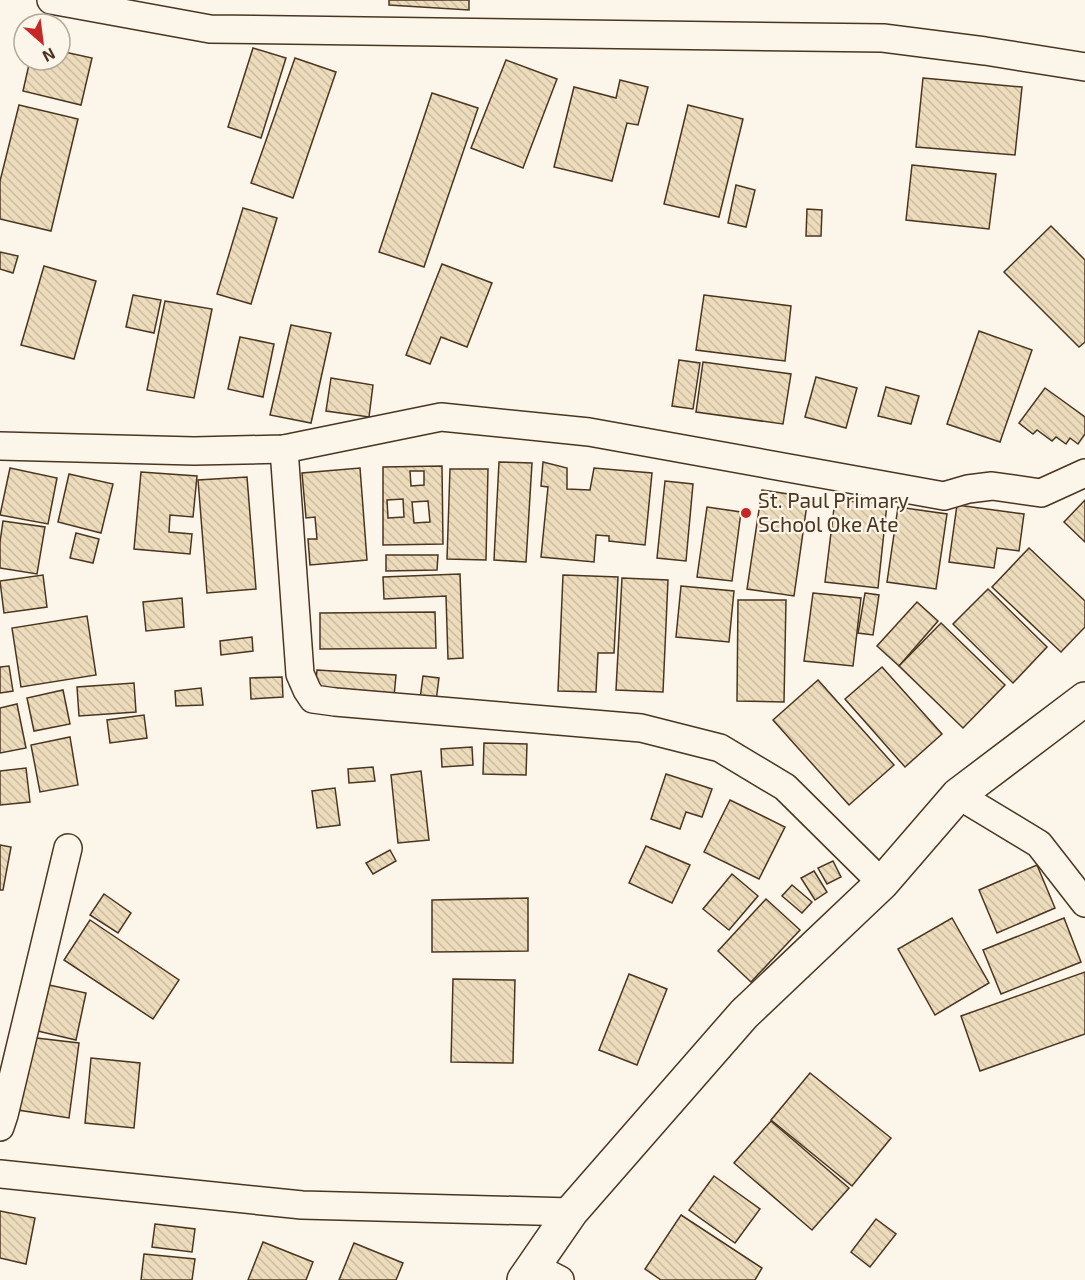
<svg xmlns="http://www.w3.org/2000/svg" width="1085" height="1280" viewBox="0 0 1085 1280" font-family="'Exo 2',sans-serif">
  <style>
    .building { fill: url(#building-back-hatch); stroke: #4a3520; stroke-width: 1.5; fill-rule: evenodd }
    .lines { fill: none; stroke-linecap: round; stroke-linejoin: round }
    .street-casing { stroke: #4a3520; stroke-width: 30 }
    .secondary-casing { stroke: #4a3520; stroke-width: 36 }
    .street { stroke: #fbf6e9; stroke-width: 27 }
    .secondary { stroke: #fbf6e9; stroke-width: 33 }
    .poi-dot { fill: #c62828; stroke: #fbf6e9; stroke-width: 2 }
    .labels { text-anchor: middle; stroke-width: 4.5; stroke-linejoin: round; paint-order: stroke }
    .poi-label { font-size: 21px; fill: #4a3520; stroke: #fbf6e9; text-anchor: start }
  </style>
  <defs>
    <pattern id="building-back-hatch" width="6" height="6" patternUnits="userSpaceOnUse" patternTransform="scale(1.5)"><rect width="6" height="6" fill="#ecdcbc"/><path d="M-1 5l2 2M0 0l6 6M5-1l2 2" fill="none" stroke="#ccbda1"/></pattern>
  </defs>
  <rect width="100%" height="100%" fill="#fbf6e9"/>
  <g class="building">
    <path d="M389,0H469V10L389,5Z"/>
    <path d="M253,48L286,58L261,138L228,127Z"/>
    <path d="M60,51L92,58L81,105L23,91L30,60H60Z"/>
    <path d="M295,58L336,72L293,198L251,183Z"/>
    <path d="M506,60L557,79L523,168L471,148Z"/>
    <path d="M923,78L1022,87L1015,155L916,147Z"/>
    <path d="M620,80L648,87L638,125L627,123L612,181L554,167L574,87L616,98Z"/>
    <path d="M432,93L478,108L424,267L379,252Z"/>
    <path d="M19,105L78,119L51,231L0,219V181Z"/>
    <path d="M688,105L743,119L719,217L664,204Z"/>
    <path d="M912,165L996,174L989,229L906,220Z"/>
    <path d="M736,185L755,190L746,227L728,223Z"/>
    <path d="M243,208L277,218L251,304L217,294Z"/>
    <path d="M807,209L822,210L821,236H806Z"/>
    <path d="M1051,226L1085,260V342L1079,347L1004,272Z"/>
    <path d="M0,252L18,256L13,273L0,269Z"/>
    <path d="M442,264L492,283L467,347L441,337L430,364L406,355Z"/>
    <path d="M44,266L96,281L74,359L21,345Z"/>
    <path d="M133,295L161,300L154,333L126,327Z"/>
    <path d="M704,295L791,306L785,361L696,350Z"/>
    <path d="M165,301L212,309L194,398L147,390Z"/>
    <path d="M291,325L331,333L311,423L270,415Z"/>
    <path d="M979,331L1032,350L1000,442L947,424Z"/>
    <path d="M240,337L274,344L263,397L228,389Z"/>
    <path d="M679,360L700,363L693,409L672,406Z"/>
    <path d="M703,362L791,374L783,424L696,412Z"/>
    <path d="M816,377L857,388L846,428L805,417Z"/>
    <path d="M331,378L373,385L369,417L326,411Z"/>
    <path d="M886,387L919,396L911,424L878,416Z"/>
    <path d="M1045,388L1085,417V434L1078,444L1070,438L1066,444L1056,437L1052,441L1037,430L1033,434L1019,423Z"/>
    <path d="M499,462L532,463L526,562L494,560Z"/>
    <path d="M543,462L567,468V489L590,490L594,468L652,473L645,545L609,541V536L596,535L594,562L541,557L548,487L541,486Z"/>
    <path d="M442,466L443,544L383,545V467ZM410,471H424V485L411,486ZM403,499L404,517L388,518L387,500ZM428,501L430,522L414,523L412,502Z"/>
    <path d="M10,468L57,478L48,524L0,515Z"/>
    <path d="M360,468L367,560L310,565L308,539H317L315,517L306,518L302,473Z"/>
    <path d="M450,469H488L486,560L447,559Z"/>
    <path d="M141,472L197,476L193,517L170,515L169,532L192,534L190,554L134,549Z"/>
    <path d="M69,474L113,484L101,533L58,522Z"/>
    <path d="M247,477L256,589L207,593L198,480Z"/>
    <path d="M665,481L693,484L686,561L657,558Z"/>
    <path d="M762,490L808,497L794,596L747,589Z"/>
    <path d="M835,500L887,504L878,588L825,582Z"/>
    <path d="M1085,500V542L1064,522Z"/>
    <path d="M957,505L1024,514L1019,551L997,548L994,568L949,562Z"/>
    <path d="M707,507L741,512L732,581L697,577Z"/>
    <path d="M898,507L947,514L936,589L887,582Z"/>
    <path d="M3,521L45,527L37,574L0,568V542Z"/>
    <path d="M76,533L99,539L93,563L70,558Z"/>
    <path d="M1029,548L1085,601V627L1061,652L992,587Z"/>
    <path d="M386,555H438L437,570L386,571Z"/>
    <path d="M460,574L463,658L448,659L446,596L384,599L383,577Z"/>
    <path d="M43,575L47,607L4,613L0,581Z"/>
    <path d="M563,575L618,577L614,653H598L596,692L558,691Z"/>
    <path d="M622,578L668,580L663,692L616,690Z"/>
    <path d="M681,586L734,591L729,642L676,637Z"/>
    <path d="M988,589L1047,647L1013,683L953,624Z"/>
    <path d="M813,593L861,598L853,666L804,661Z"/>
    <path d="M865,593L879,595L873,635L858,633Z"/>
    <path d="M182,598L184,627L146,631L143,602Z"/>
    <path d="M738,600H786L784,702L737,701Z"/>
    <path d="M917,602L938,621L899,666L877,646Z"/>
    <path d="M435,612L436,648L320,649V613Z"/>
    <path d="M87,616L96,675L21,687L12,628Z"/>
    <path d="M941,623L1005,685L963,728L899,666Z"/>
    <path d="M252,637L253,651L221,655L220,641Z"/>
    <path d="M9,666L13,691L0,693V667Z"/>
    <path d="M882,667L942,734L905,767L845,699Z"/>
    <path d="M317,670L396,675L394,697L315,691Z"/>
    <path d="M423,676L439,678L436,701L420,699Z"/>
    <path d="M282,677L283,697L251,699L250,678Z"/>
    <path d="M818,680L894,765L849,805L773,720Z"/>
    <path d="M134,683L136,712L79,716L77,687Z"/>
    <path d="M201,688L203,705L176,706L175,691Z"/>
    <path d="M63,690L70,724L34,731L27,698Z"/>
    <path d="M17,704L26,748L0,753V708Z"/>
    <path d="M144,715L147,738L110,743L107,720Z"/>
    <path d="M70,737L78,785L40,792L31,745Z"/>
    <path d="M484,743L527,744L526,775L483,774Z"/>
    <path d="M472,747L473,765L442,767L441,749Z"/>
    <path d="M373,767L375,781L349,783L348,769Z"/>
    <path d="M26,768L30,802L0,805V771Z"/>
    <path d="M421,771L429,840L398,843L391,775Z"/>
    <path d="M666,774L712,789L702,817L686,812L680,829L651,819Z"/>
    <path d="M335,788L340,825L317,828L312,791Z"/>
    <path d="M730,800L785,827L759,879L704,852Z"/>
    <path d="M0,845L11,847L3,890H0Z"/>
    <path d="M646,846L690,865L672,903L629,883Z"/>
    <path d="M390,850L396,861L373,874L366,863Z"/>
    <path d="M833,861L841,877L827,884L818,868Z"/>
    <path d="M1037,865L1055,908L997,933L979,890Z"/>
    <path d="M814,871L827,892L815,900L801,878Z"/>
    <path d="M732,874L758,896L729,930L703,909Z"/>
    <path d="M792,885L812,902L802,913L782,896Z"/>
    <path d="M104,894L131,913L118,933L90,915Z"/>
    <path d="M528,898V951L432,952V900Z"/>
    <path d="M766,899L800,930L751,982L718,951Z"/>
    <path d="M952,918L989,983L935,1015L898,949Z"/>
    <path d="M1064,918L1081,962L1001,994L983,950Z"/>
    <path d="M90,920L179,980L153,1019L64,960Z"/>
    <path d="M1085,972V1034L980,1071L961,1016Z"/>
    <path d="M629,974L667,989L637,1065L599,1050Z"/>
    <path d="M453,979L515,980L513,1063L451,1062Z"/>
    <path d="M40,983L86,993L76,1040L29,1029Z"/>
    <path d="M28,1037L79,1043L69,1118L18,1110Z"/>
    <path d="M91,1058L140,1063L134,1128L85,1123Z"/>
    <path d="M810,1073L891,1138L852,1186L771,1120Z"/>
    <path d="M771,1121L849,1188L812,1230L734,1163Z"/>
    <path d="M714,1176L760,1209L735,1243L689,1210Z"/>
    <path d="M0,1211L35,1218L26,1264L0,1258Z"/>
    <path d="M681,1215L762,1268L755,1280H661L645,1269Z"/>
    <path d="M876,1219L896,1234L870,1267L851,1252Z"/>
    <path d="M155,1224L195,1229L192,1252L152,1247Z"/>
    <path d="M263,1242L313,1262L306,1280H248Z"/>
    <path d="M354,1243L403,1263L396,1280H339Z"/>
    <path d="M144,1254L195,1259L192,1280H141Z"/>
  </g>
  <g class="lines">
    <defs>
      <g id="street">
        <path d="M51,0L210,29L883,38L985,51L1085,67"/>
        <path d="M0,446L194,451L284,449L441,417L589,432L944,496L968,489L992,486L1041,493L1085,473"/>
        <path d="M284,449L300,674L307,690L313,699L335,702L641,728L720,748L785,787L882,883"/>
        <path d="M958,795L1039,844L1085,903"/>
        <path d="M0,1127L4,1115L68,848"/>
        <path d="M0,1174L302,1205L571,1212"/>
        <path d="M533,1266L560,1280"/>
      </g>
      <path id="secondary" d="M524,1280L571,1212L744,1014L882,883L958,795L1085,699"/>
    </defs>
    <use href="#street" class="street-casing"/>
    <use href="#secondary" class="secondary-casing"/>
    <use href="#street" class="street"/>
    <use href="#secondary" class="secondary"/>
  </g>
  <circle class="poi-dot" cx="746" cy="513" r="6"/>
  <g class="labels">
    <g class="poi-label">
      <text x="758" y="508">St. Paul Primary<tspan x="758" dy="24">School Oke Ate</tspan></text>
    </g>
  </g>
  <g transform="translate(42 42) rotate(152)"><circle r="28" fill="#fbf6e9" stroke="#b4a999" stroke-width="1.5"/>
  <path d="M0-4.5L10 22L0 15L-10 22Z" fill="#c62828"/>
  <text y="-9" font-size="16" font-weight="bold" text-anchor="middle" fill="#4a3520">N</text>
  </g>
</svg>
